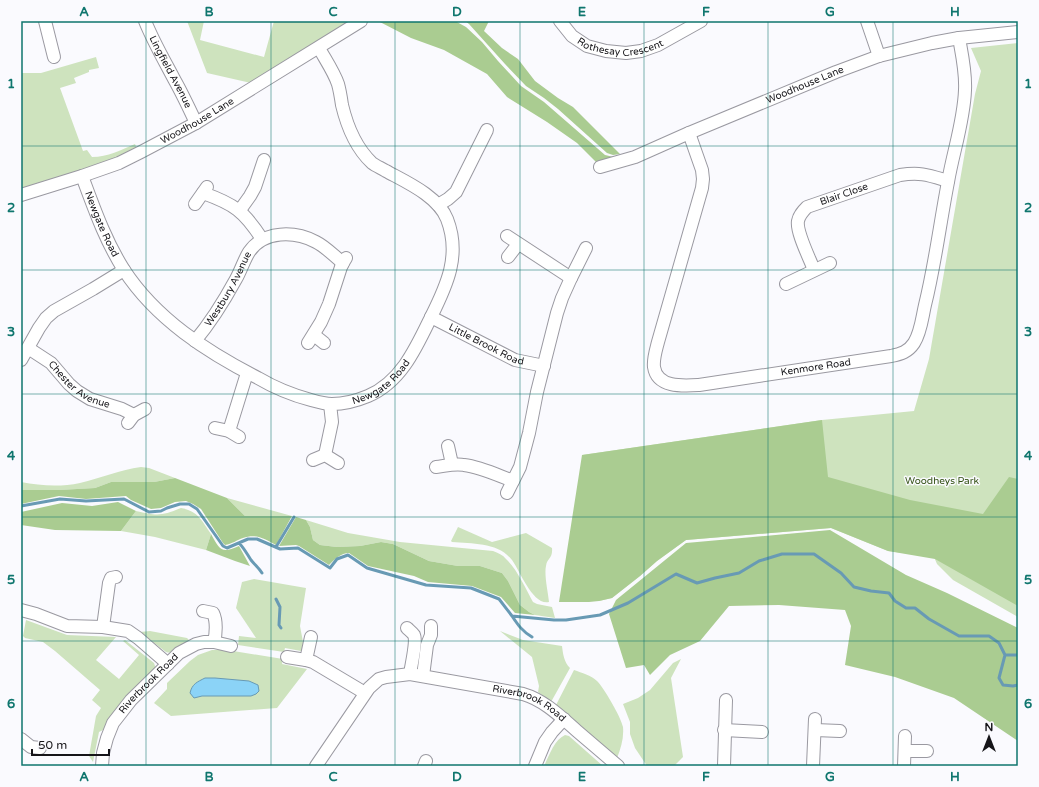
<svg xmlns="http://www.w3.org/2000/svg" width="1039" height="787" font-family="'Varela Round',sans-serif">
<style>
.green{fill:#cee3be}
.forest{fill:#aacc91}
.water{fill:#8bd3f7;stroke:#689ab4}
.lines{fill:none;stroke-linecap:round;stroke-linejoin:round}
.stream{stroke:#689ab4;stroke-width:3}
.street-casing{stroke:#9a99a1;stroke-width:14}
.street{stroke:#fff;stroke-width:12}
.grid{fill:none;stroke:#0f766e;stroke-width:1;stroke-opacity:0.55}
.labels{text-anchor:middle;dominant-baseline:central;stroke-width:3;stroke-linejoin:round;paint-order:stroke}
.street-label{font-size:10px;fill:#161519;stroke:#fafafe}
.park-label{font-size:10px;fill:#314f12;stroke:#fafafe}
.neatline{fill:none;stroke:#0f766e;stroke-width:1.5}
.grid-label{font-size:13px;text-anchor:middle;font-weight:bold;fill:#0f766e}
</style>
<rect width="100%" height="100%" fill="#fafafe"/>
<!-- green -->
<path class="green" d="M187,21H204L200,40L264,57L274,21H353L251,83L207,73Z
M1018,43V617L953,580L937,564L934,557L888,551L831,528L686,540L657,561L640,576L612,598L599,601L582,455L822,420L914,411L929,359L975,94L981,71L971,48Z
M96,57L99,68L89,70V72L74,78L76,83L60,88L83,151L87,150L92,157C108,157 121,150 135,144L137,149L101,165L21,189V71L22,73H41Z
M141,467L149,468L175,478L154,482H111L95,488L59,490H21V482C41,486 61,487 80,483C101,478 120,470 141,467Z
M227,498L292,516H245Z
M181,508C198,511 202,521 211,534L206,550L155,537L121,531L136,511C158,516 161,516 181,508Z
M306,520L348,533L400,542L493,551C498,553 503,555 506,559C517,569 526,589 533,602L537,604L552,607L555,618L535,615L529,612L520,605L508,581L502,573L480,566H458L429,561L393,544L381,542L360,546L337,547L320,545L313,540L310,527Z
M458,527L492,542L526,533L552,548C553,559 547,558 546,566C544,575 548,592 549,602C533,606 520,571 512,560C498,542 473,544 452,542L451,541Z
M254,579L306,588L300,626L303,642V650L301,651L285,648L284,652L238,645L239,636L256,638L236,608L242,582Z
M26,620L67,635L116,637L96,660L119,679L139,655L123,641L125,640L154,663L155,666V668L130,696L112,714C111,724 108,728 99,732L93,762L89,756L96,716L101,708L92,700L100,690L55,651L43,642L25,638L23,636Z
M150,631L187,638L190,641C182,644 175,655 166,652L140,632Z
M500,631L523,640L562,646C563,654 564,662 570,668L551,702L538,692L539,686L532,657Z
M212,650H227L283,659L282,664L307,669L277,708L171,716L154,703L167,689V683L190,661L198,655Z
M681,659L671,678L683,757L674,766H647L635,748L630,734V722L623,704L638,698L650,690L673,663Z
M574,670C582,673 591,675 597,681C604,688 621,717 623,727C624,738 621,748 617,758L556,705Z
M565,735L569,736L603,766H544C549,756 554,740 565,735Z"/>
<!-- forest -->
<path class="forest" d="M378,21H455L466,27L482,42L498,61L521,86L544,102L605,155L618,158L596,162L577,143L547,122L507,97L487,74L444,50L411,38Z
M465,21H489L484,31L502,48L518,59L535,81L558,98L573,107L620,154L613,155L607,153L558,109L544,98L526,86L505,64L469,24Z
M822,420L828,477L910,500L983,514L1009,477L1018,479V606L935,559L888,551L831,528L686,540L657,561L640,576L612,598L599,601L589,602H559L582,455Z
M175,478L227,498L245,516H292L276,545C265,539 256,533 243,538C237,540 232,544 225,545L223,543L201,509L193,504L186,501L175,502L161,508L151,509L131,500L126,496L86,499L59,496L21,504V490H59L95,488L111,482H154Z
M118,502L136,511L121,531L55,530L21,525V512L62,503L92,506Z
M296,517L306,520L310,527L313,540L320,545L337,547L360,546L381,542L393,544L429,561L458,566H480L502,573L508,581L520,605L529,612L535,615L515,613L501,597L472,586L428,582L414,576L368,566L349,553C341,553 335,559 329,565L299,546L296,545L279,546Z
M830,530L906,575L947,593L1018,628V741L954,698L895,677L845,665L851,626L845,610L779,605L729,606L700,641L670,655L650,675L644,665L626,668L609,614L616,600L686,543Z
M211,534C220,550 221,554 239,546L250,566L235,561L206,550Z"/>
<!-- water -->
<path class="water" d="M205,678H215L249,681L258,685L259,691L256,694L251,696H202L194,698L190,693C192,684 197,682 205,678Z"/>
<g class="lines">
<!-- stream -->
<path class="stream" d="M21,506L60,499L86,501L124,499L149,512L161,511L167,508L180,504H189L197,509L223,546L227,548L248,539H257L280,549L298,548L330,568L337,559L348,555L367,568L426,585L471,588L499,599L512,616L554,620H566L600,615L628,603L676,574L697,583L715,578L739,573L759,561L782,554H814L841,573L854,587L871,591L889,593L895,601L906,608H915L929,619L959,636H989L999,643L1005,655H1018
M239,543C244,548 247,554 251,560C255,565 259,568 262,573
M276,547L294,517
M276,599L280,607L279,625L281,628
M512,616C518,625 522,631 532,637
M1005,655L999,678L1003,685L1013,686L1018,685"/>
<!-- street casing -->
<g class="street-casing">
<g id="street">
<path d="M45,21L54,57"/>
<path id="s1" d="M145,21C153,41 164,60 174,79C182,93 189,108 196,123"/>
<path id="s2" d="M560,21L572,36L587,46L606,51L626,53L641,51L658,45L701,21"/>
<path d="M867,21L879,56"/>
<path id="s3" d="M689,133L702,170L703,179L702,188L658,342C656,350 653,359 654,367C657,388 683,386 699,385L891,356C901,354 908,352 914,343C921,332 922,318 925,305C935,265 940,223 948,182C953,152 964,121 965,90C966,72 962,55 959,38"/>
<path id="s4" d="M600,167L635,157L689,133L836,72L879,56L932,43L959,38L1018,32"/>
<path id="s5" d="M82,176C94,208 105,240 124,270C156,319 207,352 258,378C275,388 292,395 311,400C318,402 325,404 332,404C344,404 356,401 368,396C401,382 416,348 431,317C447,285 461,255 447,219C438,196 406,182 386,171C381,168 376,166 372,163C355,147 347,126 342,105C341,98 340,91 338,84C334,72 325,59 319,48"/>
<path d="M203,193C234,204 244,211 262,239"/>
<path id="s6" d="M21,195L82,176L119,163L141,152L196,123L361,21"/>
<path d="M195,204L207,187"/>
<path d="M438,205L448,199L456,192L487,130"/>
<path d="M240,210L250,196L255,187L264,160"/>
<path d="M507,236L571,278"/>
<path d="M508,257L518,244"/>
<path id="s7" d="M814,270C810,259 796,232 798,221C799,215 803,211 807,207L900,175C921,172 928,175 948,181"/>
<path d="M786,284L830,263"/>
<path id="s8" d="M431,317L515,360L544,366"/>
<path d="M314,335L324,343"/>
<path id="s9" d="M195,341C211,322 224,301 236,279C241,270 244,260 249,252C264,230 295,231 316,242C326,247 334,256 343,263"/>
<path d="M308,343L321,322L329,304L341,267L343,263L346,258"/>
<path id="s10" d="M28,348L51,363L69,384L77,391L90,399L122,409L134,415"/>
<path d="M21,360L39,328L46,318L54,311L93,289L124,270"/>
<path d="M128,423L134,415L145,409"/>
<path d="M215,428L229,431L239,437"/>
<path d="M229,431L247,373"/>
<path d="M448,446L452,464"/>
<path d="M325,455L332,422L330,404"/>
<path d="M313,460L325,455L338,463"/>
<path d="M436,467C445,466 455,463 464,465C481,467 497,475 513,481"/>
<path d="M507,493L520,467L529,433L537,392L557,313L562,298L571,278L586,248"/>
<path d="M21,610L36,614L67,626L103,627L128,631L138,638L168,664"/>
<path d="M203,611L213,613C217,621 216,634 214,642"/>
<path d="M103,627L109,583L111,578L116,577"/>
<path d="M407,628C409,630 412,632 414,635C417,642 411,666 410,674"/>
<path d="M287,657L306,660L313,662L365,693"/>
<path d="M306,660L311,637"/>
<path d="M423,676L427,645L431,635V626"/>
<path d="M724,730L762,732"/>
<path d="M815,730L840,731"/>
<path d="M21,739L31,747L40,748"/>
<path d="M905,751H927"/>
<path id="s11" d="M102,766L103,753L107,738L113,723L131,700L179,653L196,644L204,642H214L231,646"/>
<path id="s12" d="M316,766L369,688L379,679L386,677L410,674L523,694C544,700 561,717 577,731C591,743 604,754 618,766"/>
<path d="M424,766L426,761"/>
<path d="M535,766L545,742L552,732L564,719"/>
<path d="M724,766L726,700"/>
<path d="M813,766L815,719"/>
<path d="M904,766L905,736"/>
</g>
</g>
<!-- street -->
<use href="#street" class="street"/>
</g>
<!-- grid -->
<path class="grid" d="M146,21V766M271,21V766M395,21V766M520,21V766M644,21V766M768,21V766M893,21V766M21,146H1018M21,270H1018M21,394H1018M21,517H1018M21,641H1018"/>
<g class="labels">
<!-- street labels -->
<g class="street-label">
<text stroke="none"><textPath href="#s2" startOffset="71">Rothesay Crescent</textPath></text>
<text stroke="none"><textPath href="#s1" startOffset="57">Lingfield Avenue</textPath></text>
<text stroke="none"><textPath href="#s4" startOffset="221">Woodhouse Lane</textPath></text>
<text stroke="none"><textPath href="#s6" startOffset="192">Woodhouse Lane</textPath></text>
<text stroke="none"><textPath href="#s7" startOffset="108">Blair Close</textPath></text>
<text stroke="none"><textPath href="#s5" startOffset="52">Newgate Road</textPath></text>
<text stroke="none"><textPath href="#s9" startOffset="62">Westbury Avenue</textPath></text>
<text stroke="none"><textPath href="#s8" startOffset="62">Little Brook Road</textPath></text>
<text stroke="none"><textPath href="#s3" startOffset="415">Kenmore Road</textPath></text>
<text stroke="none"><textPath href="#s5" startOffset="412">Newgate Road</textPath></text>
<text stroke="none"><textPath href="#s10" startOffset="64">Chester Avenue</textPath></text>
<text stroke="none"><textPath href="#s11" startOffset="98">Riverbrook Road</textPath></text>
<text stroke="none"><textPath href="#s12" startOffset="263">Riverbrook Road</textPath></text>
</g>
<!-- park labels -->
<g class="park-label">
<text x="942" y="481">Woodheys Park</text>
</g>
</g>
<!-- border -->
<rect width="1039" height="787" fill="none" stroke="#fafafe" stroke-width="44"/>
<!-- north arrow -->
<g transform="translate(989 737)" stroke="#fafafe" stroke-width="3" paint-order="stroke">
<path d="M0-3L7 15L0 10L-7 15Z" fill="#161519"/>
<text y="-6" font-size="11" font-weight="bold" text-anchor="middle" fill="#161519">N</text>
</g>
<!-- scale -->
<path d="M32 749v6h77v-6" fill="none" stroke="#161519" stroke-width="2"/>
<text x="38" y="749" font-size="12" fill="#161519" stroke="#fafafe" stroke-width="3" paint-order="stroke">50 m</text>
<rect x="22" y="22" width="995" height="743" class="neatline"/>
<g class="grid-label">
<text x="84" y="16">A</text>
<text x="209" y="16">B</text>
<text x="333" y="16">C</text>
<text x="457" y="16">D</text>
<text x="582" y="16">E</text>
<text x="706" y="16">F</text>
<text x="830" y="16">G</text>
<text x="955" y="16">H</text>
<text x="11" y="88">1</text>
<text x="1028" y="88">1</text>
<text x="11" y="212">2</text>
<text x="1028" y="212">2</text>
<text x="11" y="336">3</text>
<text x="1028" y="336">3</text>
<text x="11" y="460">4</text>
<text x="1028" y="460">4</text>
<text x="11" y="584">5</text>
<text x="1028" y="584">5</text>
<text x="11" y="708">6</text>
<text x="1028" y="708">6</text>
<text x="84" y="781">A</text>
<text x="209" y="781">B</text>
<text x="333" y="781">C</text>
<text x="457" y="781">D</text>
<text x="582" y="781">E</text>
<text x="706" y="781">F</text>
<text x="830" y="781">G</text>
<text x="955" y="781">H</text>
</g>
</svg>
